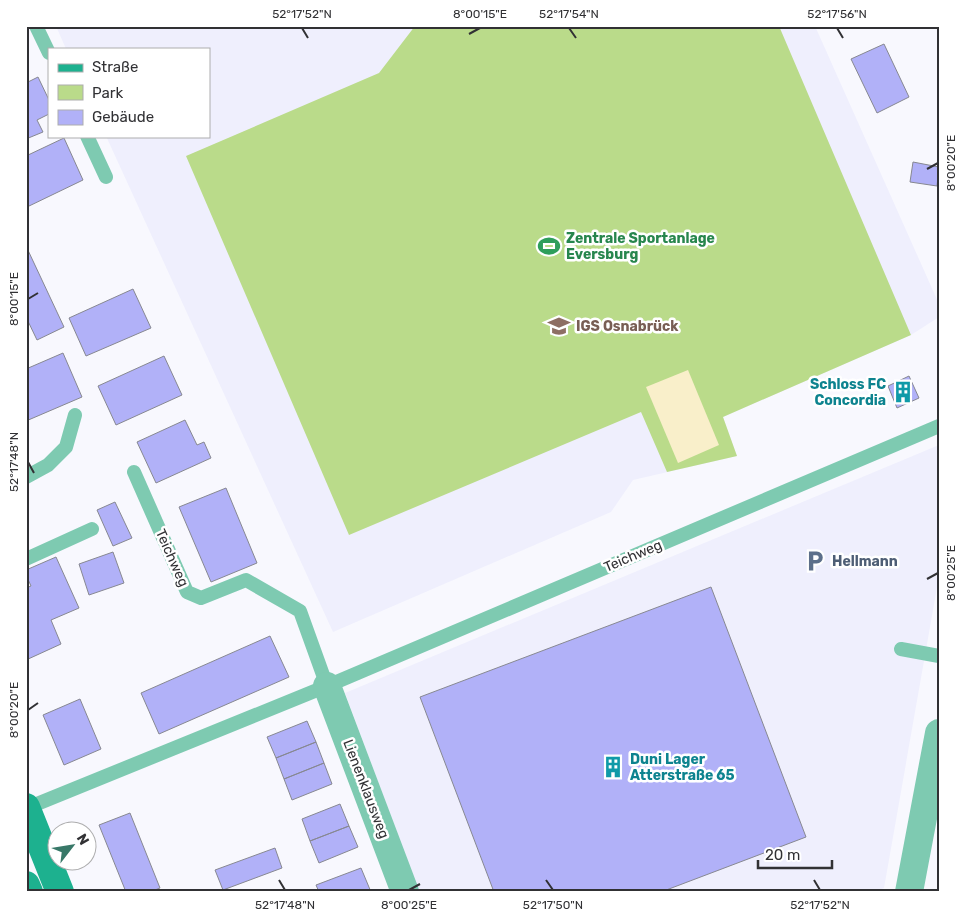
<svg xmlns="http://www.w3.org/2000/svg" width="965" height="918" font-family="Rubik,sans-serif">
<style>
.built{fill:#efeffd}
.green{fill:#badb8a}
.sand{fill:#f9efca}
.building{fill:#b1b1f8;stroke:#878891}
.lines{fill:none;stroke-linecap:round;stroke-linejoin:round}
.service{stroke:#7ecab1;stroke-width:14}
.minor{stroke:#7ecab1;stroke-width:28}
.tertiary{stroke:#7ecab1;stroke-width:28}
.secondary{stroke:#1db18f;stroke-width:28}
.ticks{fill:none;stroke:#313134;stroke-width:2}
.labels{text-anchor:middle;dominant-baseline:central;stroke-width:5;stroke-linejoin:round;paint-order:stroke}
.leisure-label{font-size:14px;font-weight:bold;fill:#27864d;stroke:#fff;text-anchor:start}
.education-label{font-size:14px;font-weight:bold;fill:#785e54;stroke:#fff;text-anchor:start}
.culture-label{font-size:14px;font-weight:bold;fill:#0d838f;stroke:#fff;text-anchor:end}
.street-label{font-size:14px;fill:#313134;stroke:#fff}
.service-label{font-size:14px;font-weight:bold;fill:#4e5e75;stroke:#fff;text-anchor:start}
.neatline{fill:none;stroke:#313134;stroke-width:2}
.ticks-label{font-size:12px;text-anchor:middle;fill:#313134}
</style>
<rect width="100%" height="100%" fill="#f8f8fe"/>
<!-- built -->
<path class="built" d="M56,26H815L939,304V317L911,335L723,417L737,456L633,480L611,512L333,632L106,136H209V49H66Z
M939,445V576L884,888L874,892H419L345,693Z"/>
<!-- green -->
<path class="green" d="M415,26H779L911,335L723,417L737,456L667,472L641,412L349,535L186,156L379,73Z"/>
<!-- sand -->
<path class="sand" d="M688,370L719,445L678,463L646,387Z"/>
<!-- building -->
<path class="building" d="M884,44L909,97L877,113L851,59Z
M38,77L49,100V114L37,120L43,132L26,139V83Z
M64,138L83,180L27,207L26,156Z
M913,162L939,167L937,186L910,182Z
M26,246L64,327L37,340L26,317Z
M133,289L151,328L86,356L69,318Z
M63,353L82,397L26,421V369Z
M164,356L182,395L116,425L98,386Z
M909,376L919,398L897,408L888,386Z
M185,420L197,445L204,442L211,458L156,483L137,442Z
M226,488L257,563L211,582L179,507Z
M115,502L132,538L113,546L97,510Z
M113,552L124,583L89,595L79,564Z
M56,557L79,608L51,620L61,644L26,660V588L31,586L26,575V570Z
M711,587L806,837L661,892H494L420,697Z
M270,636L289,677L159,734L141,693Z
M80,699L101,749L64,765L43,715Z
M307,721L316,742L276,758L267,737Z
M316,742L324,763L284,779L276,758Z
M324,763L332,784L292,800L284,779Z
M340,804L349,826L310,841L302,819Z
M130,813L160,888L150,892H126L99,825Z
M349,826L358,847L319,863L310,841Z
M275,848L282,868L223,890L215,870Z
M361,868L371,892H319L316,885Z"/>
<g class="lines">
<!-- service -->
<path class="service" d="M36,26L49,53
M87,136L106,177
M134,472L187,592L201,598L246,580L300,611L327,686
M26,477L48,465L66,447L75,415
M26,559L92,529
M901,649L939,656
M27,808L327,686L939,426"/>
<!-- minor -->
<path class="minor" d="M327,686L405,892"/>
<!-- tertiary -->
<path class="tertiary" d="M909,892L939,733"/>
<!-- secondary -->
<path class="secondary" d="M26,807L60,892
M26,885L29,892"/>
</g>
<!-- ticks -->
<path class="ticks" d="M302,28L308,38M569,28L576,38M837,28L843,38M469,34L480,28M927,169L938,163M28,299L38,293M28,462L34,473M927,579L938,573M28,710L38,703M279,880L285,890M546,880L553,890M814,880L820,890M409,890L420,884"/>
<!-- icons -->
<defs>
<g id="stadium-bare" transform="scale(1.725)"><path d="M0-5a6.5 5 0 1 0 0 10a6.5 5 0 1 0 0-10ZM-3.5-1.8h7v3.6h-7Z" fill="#2e9e5b" stroke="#fff" stroke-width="2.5" paint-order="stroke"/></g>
<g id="school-bare" transform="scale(1.725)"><path d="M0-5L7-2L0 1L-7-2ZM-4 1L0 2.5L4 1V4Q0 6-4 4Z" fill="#8d6e63" stroke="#fff" stroke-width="2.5" paint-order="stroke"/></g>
<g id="building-bare" transform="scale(1.725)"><path d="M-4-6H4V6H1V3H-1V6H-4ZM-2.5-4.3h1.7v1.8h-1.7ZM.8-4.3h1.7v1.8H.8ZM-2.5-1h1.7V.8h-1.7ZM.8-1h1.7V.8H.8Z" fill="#0f9aa8" stroke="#fff" stroke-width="2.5" paint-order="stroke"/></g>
<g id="parking-bare" transform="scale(1.725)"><path d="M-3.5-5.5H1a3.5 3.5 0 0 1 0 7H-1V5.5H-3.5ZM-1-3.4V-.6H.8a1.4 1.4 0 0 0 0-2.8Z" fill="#5c6f8a" stroke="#fff" stroke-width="2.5" paint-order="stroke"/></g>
</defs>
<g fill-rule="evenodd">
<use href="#stadium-bare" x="549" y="246"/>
<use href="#school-bare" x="559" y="326"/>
<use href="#building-bare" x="903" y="392"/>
<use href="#parking-bare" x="815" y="561"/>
<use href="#building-bare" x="613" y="767"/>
</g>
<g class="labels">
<!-- leisure labels -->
<g class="leisure-label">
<text x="566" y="238">Zentrale Sportanlage<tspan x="566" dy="16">Eversburg</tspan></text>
</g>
<!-- education labels -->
<g class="education-label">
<text x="576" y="326">IGS Osnabrück</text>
</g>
<!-- culture labels -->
<g class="culture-label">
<text x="886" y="384">Schloss FC<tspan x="886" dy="16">Concordia</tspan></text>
<text x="630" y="759" text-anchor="start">Duni Lager<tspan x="630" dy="16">Atterstraße 65</tspan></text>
</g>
<!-- street labels -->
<g class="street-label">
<text transform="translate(633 556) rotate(-23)">Teichweg</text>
<text transform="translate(172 558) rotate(66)">Teichweg</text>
<text transform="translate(366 789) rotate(69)">Lienenklausweg</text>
</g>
<!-- service labels -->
<g class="service-label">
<text x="832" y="561">Hellmann</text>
</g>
</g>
<!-- border -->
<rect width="965" height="918" fill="none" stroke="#ffffff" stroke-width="55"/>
<!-- legend -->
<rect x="48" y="48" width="162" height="90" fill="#ffffff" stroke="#adadae"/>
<rect x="58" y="64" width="25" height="8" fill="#1db18f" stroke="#adadae"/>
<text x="92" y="72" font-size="15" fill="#313134">Straße</text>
<rect x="58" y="85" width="25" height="15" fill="#badb8a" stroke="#adadae"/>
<text x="92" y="98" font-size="15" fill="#313134">Park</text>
<rect x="58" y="110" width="25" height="15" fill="#b1b1f8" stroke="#adadae"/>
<text x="92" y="122" font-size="15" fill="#313134">Gebäude</text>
<!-- north arrow -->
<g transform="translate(72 846) rotate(59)"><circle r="24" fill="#ffffff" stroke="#adadae"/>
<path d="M0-4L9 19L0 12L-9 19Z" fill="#387868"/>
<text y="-8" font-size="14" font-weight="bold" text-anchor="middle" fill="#313134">N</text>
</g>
<!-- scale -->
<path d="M758 860v8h74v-8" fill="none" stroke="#313134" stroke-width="2.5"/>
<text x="765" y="860" font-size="15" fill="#313134" stroke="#ffffff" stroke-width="4" paint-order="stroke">20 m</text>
<rect x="28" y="28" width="910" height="862" class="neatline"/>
<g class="ticks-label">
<text x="302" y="18">52°17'52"N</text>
<text x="480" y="18">8°00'15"E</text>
<text x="569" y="18">52°17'54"N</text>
<text x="837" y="18">52°17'56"N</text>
<text transform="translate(951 163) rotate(-90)" y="4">8°00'20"E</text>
<text transform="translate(14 299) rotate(-90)" y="4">8°00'15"E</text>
<text transform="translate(14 462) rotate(-90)" y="4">52°17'48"N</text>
<text transform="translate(951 573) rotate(-90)" y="4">8°00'25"E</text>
<text transform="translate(14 710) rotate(-90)" y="4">8°00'20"E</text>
<text x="285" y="909">52°17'48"N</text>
<text x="409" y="909">8°00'25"E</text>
<text x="553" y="909">52°17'50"N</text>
<text x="820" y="909">52°17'52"N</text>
</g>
</svg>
